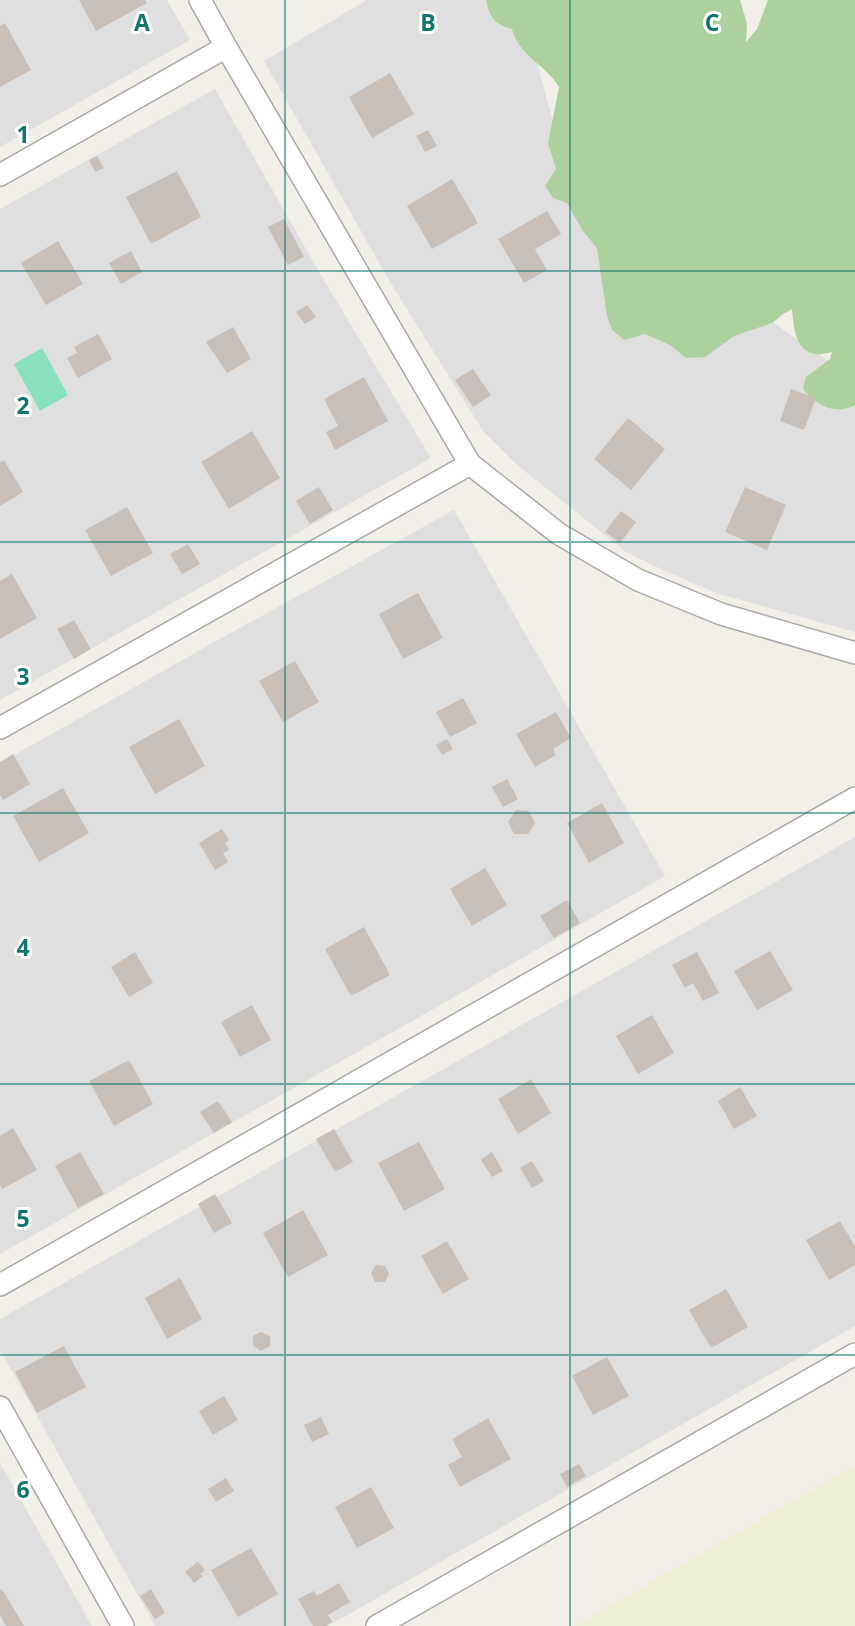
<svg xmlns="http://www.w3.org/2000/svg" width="855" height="1626" font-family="'Open Sans',sans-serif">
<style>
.residential{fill:#e0dfdf}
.farmland{fill:#eef0d5}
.forest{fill:#add19e}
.pitch{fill:#88e0be}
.building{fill:#c7bfb8}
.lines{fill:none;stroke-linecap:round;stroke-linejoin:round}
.street-casing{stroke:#a9a9a9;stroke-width:24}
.street{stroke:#fff;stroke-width:21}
.grid{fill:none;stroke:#0f766e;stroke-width:2;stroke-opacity:0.55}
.grid-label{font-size:23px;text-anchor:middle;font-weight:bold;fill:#0f766e;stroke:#fff;stroke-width:6;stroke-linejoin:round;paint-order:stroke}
</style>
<rect width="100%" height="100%" fill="#f2efe9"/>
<!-- residential -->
<path class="residential" d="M0,0H167L190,40L0,147Z
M367,0H500L536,58L568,179L834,365L855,373V632L719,594L667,572L626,552L516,464L483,431L390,282L264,61Z
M215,89L318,270L431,458L0,700V209Z
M454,510L665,876L430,1011L0,1254V763L218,640Z
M855,837V1326L328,1626H155L0,1350V1319Z
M0,1463L43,1539L92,1626H0Z"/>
<!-- farmland -->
<path class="farmland" d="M855,1465V1626H575Z"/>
<!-- forest -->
<path class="forest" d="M486,0H740L747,24L746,42L757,29L768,0H855V405C834,416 816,405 803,389L806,377L830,359L832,352C827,353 819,355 814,354C794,349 794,326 792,309L783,314L772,323L734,336L705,357L686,358L670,345L645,334L624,340L612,330L607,316L597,248L583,231L567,203L553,198L545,186L556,169L548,143L559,87C546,65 518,55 512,29C494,24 490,18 486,0Z"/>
<!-- pitch -->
<path class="pitch" d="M42,348L68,395L40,411L14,364Z"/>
<!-- building -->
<path class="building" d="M79,0H145L147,3L96,31Z
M5,23L31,70L0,87V26Z
M390,73L414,114L372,138L349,97Z
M428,130L437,146L425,152L416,136Z
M97,156L104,168L95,172L89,160Z
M177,171L201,217L151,244L126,197Z
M452,179L478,223L432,249L407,206Z
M547,211L561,234L535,249L547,270L524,283L498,239Z
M284,219L304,257L288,265L268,227Z
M58,241L83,284L46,305L21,263Z
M131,251L142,272L121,284L109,263Z
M307,305L316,317L305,324L296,312Z
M233,327L251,359L227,373L206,342Z
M98,334L112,359L78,378L67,358L77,353L74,347Z
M473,369L491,395L473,407L455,380Z
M364,377L388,421L335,450L326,432L338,426L324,399Z
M791,389L816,398L804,430L780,421Z
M628,418L665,449L631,490L594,459Z
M252,431L280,478L229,509L201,462Z
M4,460L23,492L0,506V462Z
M319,487L333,510L310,524L296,501Z
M745,487L786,505L767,550L725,532Z
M127,507L153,553L111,576L85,530Z
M621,511L636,522L620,543L605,532Z
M188,544L200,564L182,574L170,554Z
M12,574L37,618L0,639V581Z
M418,593L443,638L403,659L379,614Z
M74,620L91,649L74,659L57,629Z
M295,661L319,702L283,722L259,681Z
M463,698L477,723L450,737L436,712Z
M556,712L571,738L553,749L556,755L535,767L516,734Z
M179,719L205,766L155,794L129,747Z
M447,739L453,749L442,755L436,745Z
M13,754L30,784L3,800L0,795V762Z
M507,779L518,799L503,807L492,787Z
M63,788L89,833L39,862L13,816Z
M602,803L624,843L589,863L567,823Z
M516,810L529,811L535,823L528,834H514L508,822Z
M222,829L229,840L225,843L229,850L223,853L228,862L215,870L199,843Z
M485,868L507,905L472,926L450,889Z
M567,900L580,923L554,938L540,916Z
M364,927L390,975L351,996L325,949Z
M770,951L793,990L757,1010L734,971Z
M135,952L153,983L129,997L111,967Z
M697,952L719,993L703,1001L693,983L685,988L672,965Z
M252,1005L271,1040L240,1057L221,1022Z
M652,1015L674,1053L638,1074L616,1036Z
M129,1060L153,1104L114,1126L89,1081Z
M531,1079L551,1113L518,1134L498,1099Z
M740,1087L757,1116L734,1129L718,1101Z
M218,1101L232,1122L214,1133L200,1112Z
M13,1128L37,1170L2,1189L0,1185V1136Z
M334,1129L353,1162L335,1172L316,1139Z
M419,1142L445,1189L404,1211L378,1163Z
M80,1152L104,1194L78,1208L55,1166Z
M492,1152L503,1171L492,1177L481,1160Z
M532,1161L544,1181L532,1188L520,1168Z
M215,1194L232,1223L214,1233L198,1204Z
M303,1210L328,1255L288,1277L263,1233Z
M840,1221L855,1246V1265L829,1280L806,1240Z
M447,1241L469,1279L443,1294L421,1256Z
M376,1265L385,1266L389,1274L385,1282H375L371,1273Z
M180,1278L202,1319L167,1339L145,1298Z
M726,1289L748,1327L711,1348L689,1310Z
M261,1332L270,1336V1346L261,1351L253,1346V1336Z
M64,1346L86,1387L37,1413L15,1372Z
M607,1357L629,1396L593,1415L572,1376Z
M224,1396L238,1420L213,1435L199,1411Z
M321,1417L329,1434L312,1442L304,1425Z
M488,1418L511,1459L460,1487L448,1465L462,1457L452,1439Z
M579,1464L586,1476L567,1487L560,1474Z
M226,1478L234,1491L216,1502L208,1489Z
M371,1487L394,1528L357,1548L335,1507Z
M251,1548L278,1594L238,1617L211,1570Z
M198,1562L205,1570L200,1574L203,1576L194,1583L185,1572Z
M339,1583L350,1602L328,1615L332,1622L325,1626H313L298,1599L314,1591L317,1596Z
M2,1589L24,1626H6L0,1615V1590Z
M151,1589L165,1613L155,1619L140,1596Z"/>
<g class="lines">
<!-- street casing -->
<g class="street-casing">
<path id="street" d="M200,0L226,47L470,464L559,534L638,580L721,614L855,653
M0,175L226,47
M0,728L470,464
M0,1285L855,798
M0,1407L123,1626
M377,1626L855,1354"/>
</g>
<!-- street -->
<use href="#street" class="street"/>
</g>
<!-- grid -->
<path class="grid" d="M285,0V1626M570,0V1626M0,271H855M0,542H855M0,813H855M0,1084H855M0,1355H855"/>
<g class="grid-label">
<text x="142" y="31">A</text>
<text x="428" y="31">B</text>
<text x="712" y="31">C</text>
<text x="23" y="143">1</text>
<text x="23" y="414">2</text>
<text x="23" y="685">3</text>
<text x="23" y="956">4</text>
<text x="23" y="1227">5</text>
<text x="23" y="1498">6</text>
</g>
</svg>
